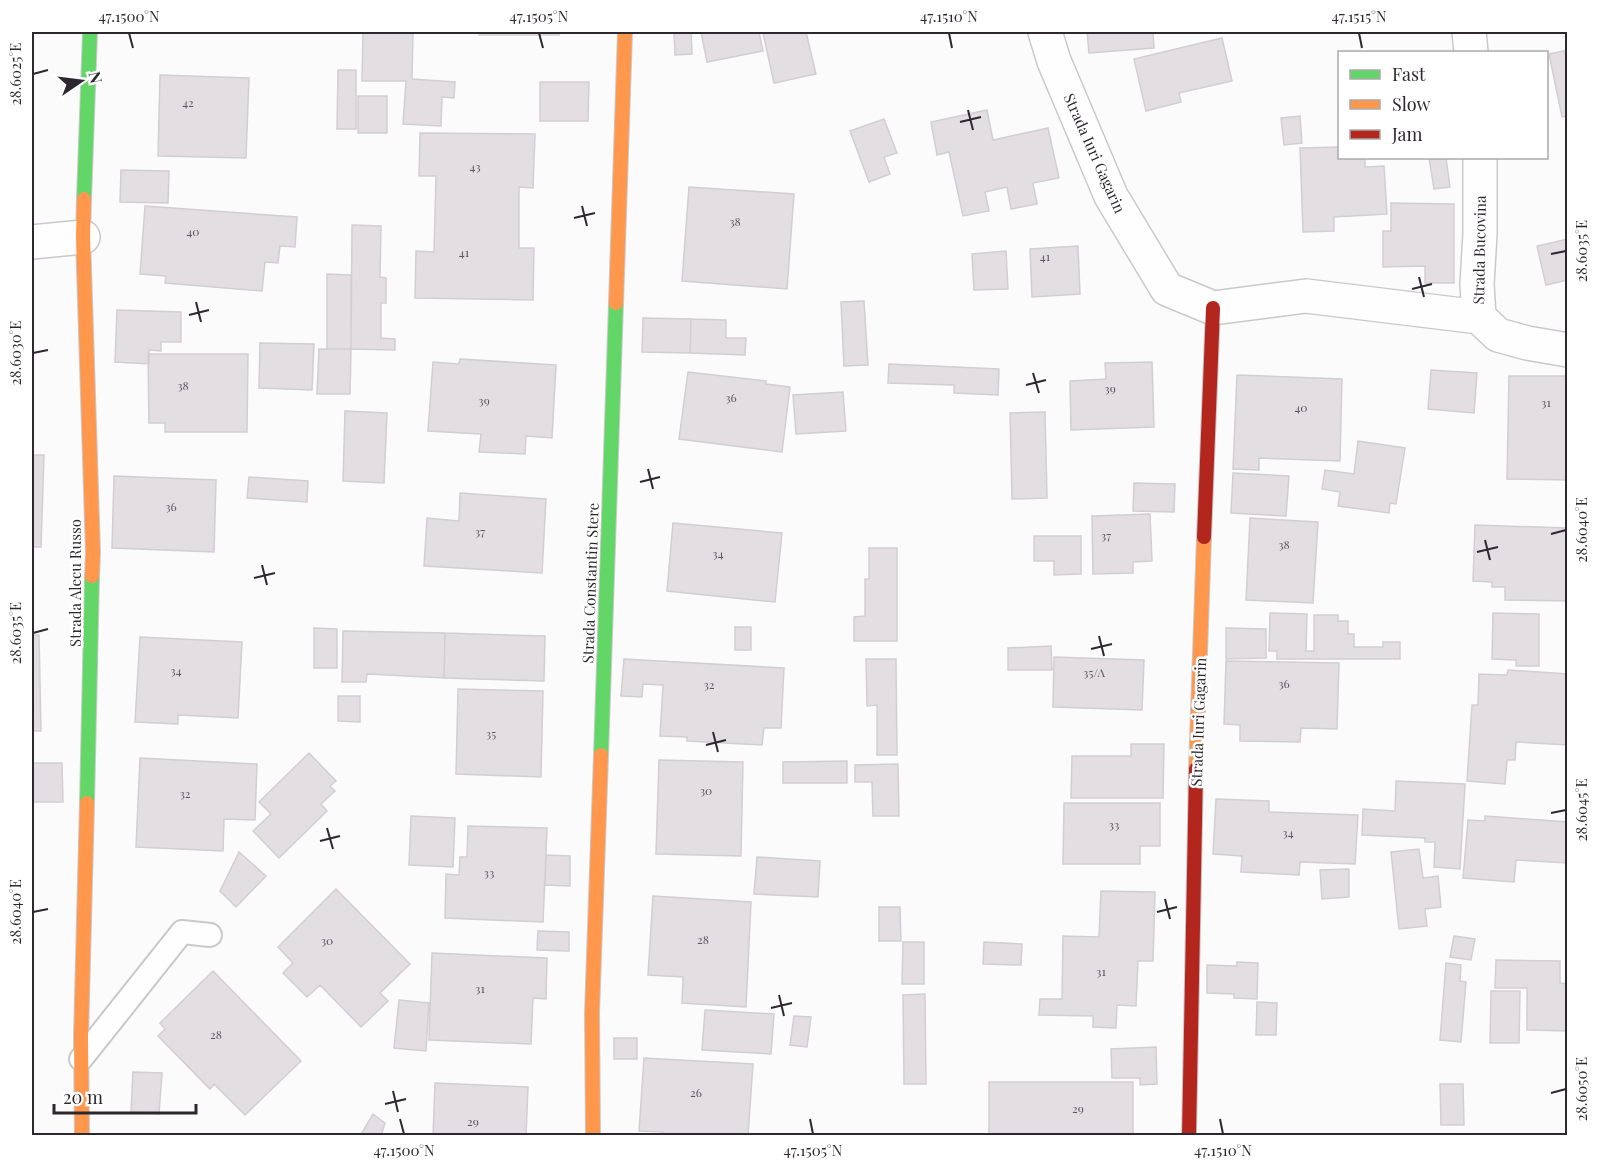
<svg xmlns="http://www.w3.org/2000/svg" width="1599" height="1167" font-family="'Playfair Display',serif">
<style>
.building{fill:#e2dee2;stroke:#d2ced2;stroke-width:1.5}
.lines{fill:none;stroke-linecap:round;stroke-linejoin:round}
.lane-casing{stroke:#cac8cb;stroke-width:26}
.street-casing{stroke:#cac8cb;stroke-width:36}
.fast-casing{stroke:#cac8cb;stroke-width:16}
.slow-casing{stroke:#cac8cb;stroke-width:16}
.jam-casing{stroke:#cac8cb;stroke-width:16}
.lane{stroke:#fffeff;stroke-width:22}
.street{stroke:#fffeff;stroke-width:33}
.fast{stroke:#63d668;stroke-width:14}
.slow{stroke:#ff974d;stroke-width:14}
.jam{stroke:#b3261e;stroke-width:14}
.ticks{fill:none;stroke:#2d282e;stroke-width:2}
.labels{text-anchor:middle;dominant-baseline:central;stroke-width:5;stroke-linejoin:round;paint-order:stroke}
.number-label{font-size:12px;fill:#5a565b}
.street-label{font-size:15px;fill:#2d282e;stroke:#fff}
.neatline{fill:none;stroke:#2d282e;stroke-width:2}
.ticks-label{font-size:15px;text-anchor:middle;fill:#2d282e}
</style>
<rect width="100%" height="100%" fill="#fcfbfc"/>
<!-- building -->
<path class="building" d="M363,32L413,33L412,79L455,82L454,98L442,97L441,126L403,124L406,81H362Z
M479,32H559V35H479Z
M674,32H691L692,54L675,55Z
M701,32H759L763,51L707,62Z
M771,32H806L816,74L774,83L763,33Z
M1087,32H1153L1154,48L1089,53Z
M1222,38L1232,81L1179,93L1181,102L1146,111L1134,59Z
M1568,50V116L1562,117L1549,54Z
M338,70H356V129H337Z
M160,75L249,78L246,158L158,156Z
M540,82H589L588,121H540Z
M358,96H387V133H358Z
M987,110L993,140L1048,128L1059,178L1033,183L1037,204L1011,209L1007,187L985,192L989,211L963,216L949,152L937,155L931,122Z
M1300,116L1302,143L1284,145L1281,118Z
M884,119L897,153L884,157L890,174L869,182L850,131Z
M420,133L535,134L533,188L519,187V248H534L533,300L415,298L416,251L434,252L436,176H419Z
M1340,147V158H1365V167L1384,166L1387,214L1334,217V231L1303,232L1300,148Z
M1429,158H1446L1450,187L1434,189Z
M121,170L169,171L168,203L120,202Z
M689,187L794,194L787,289L682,281Z
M1391,203L1454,204V283H1425V266L1383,267V231H1391Z
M145,206L297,217L295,247L280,246L278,263L265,262L262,291L165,283L166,276L140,274Z
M352,225L381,226L380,277L386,278V303H381V338L395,339V350L351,349Z
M1568,239V280L1546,285L1537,246Z
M1078,246L1080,294L1032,297L1030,249Z
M1006,251L1008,289L974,290L972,254Z
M327,274L351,275V349H327Z
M864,301L868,365L844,366L841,302Z
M117,310L181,312V342H161V351L149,350V364L115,362Z
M643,318L691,319L690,353L642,352Z
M691,319L726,320V338H746L745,355L690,353Z
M260,343L314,344L312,390L259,388Z
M319,349H351L350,394H317Z
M148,354H248L247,432H165V423H149Z
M460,359L556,365L552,438L526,436L525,454L479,452L481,434L428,431L433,362L459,364Z
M1152,362L1154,427L1071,430L1070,381L1106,379L1105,363Z
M889,364L999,369L998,395L954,393V385L888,383Z
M1431,370L1477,373L1474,413L1428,409Z
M688,372L766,381V384L790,387L782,452L679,439Z
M1237,375L1342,379L1340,461L1259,458V470L1233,469Z
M1509,376H1568V480L1507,479Z
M843,392L846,431L796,434L793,395Z
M345,411L387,413L384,483L343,481Z
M1045,412L1047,498L1012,499L1010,413Z
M1358,441L1405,448L1396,504L1390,503L1389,513L1338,506L1340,492L1322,489L1325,470L1354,474Z
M32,455H44L41,547H32Z
M1233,473L1289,476L1286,516L1231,513Z
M114,476L216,480L214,552L112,548Z
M249,477L308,481L307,502L247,498Z
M1134,483L1175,484L1174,512L1133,511Z
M460,493L546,499L542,573L424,566L427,518L459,521Z
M1150,514L1152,561L1133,562V573L1093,574L1092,516Z
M1250,518L1318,522L1313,603L1246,600Z
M673,523L782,533L775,602L667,591Z
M1475,525L1568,528V601L1505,600V587H1492V582L1473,581Z
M1034,536H1081V574L1054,575V561H1034Z
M869,548H897V641H854V617L865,616V579H869Z
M1270,613L1307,614L1306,651H1314V615H1338V621H1348V634H1354V647H1383V642H1400V659H1277V651H1269Z
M1493,613L1539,614V666H1516V660L1492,659Z
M735,627H751V650H735Z
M314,628L337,629V668H314Z
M1226,628L1266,629V658L1226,659Z
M343,631L445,633L444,678L367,674L366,682H342Z
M445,633L545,636L544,681L444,678Z
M32,635H39L41,731H32Z
M140,637L242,642L238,718L178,715V724L135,722Z
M1051,646L1052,670H1008V648Z
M1054,657L1144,660L1142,710L1053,707Z
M624,659L784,668L781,728H764L762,745L687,741V737L660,736L663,685L643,684L642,697L621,696Z
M866,659H896L897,755H877V705L867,706Z
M1226,661L1339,663L1337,729L1301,728L1300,742L1240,741V725L1224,724Z
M1508,670L1568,674V745L1516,742L1515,760H1507L1505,784L1467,781L1472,705H1478L1479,674L1507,675Z
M458,689L543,691L541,777L456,774Z
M338,696H360V722L338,721Z
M1131,744H1164L1163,798H1071L1072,756H1131Z
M309,753L336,781L330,786L335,791L321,804L327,811L279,858L253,831L271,814L259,802Z
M140,758L257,764L255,820L224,819L223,851L136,847Z
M659,760L743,762L741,856L656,854Z
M847,761V783H783V762Z
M32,763H62L63,802H32Z
M898,764L899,816H873L872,782H855V765Z
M1396,781L1465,784L1460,869L1434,867L1435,842H1425V838L1362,835L1363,809L1395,811Z
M1216,799L1269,801V812L1358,815L1355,864L1300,862L1299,875L1241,872L1242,856L1213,854Z
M1064,803H1160V846H1140V864H1063Z
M411,816L455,818L453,867L409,865Z
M1485,816L1568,822V863L1516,860L1514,882L1463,878L1468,820L1485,821Z
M468,826L547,828L543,922L445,918L446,874L459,875L460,857H467Z
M1419,849L1423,878L1438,876L1441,907L1425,909L1427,926L1399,929L1391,852Z
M239,852L266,876L236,907L220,891Z
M546,855L570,856V886L545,885Z
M757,857L820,861L818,897L754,894Z
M1349,869V897L1322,899L1320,870Z
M336,889L410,964L380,993L388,1001L361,1027L320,985L307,997L283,973L293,963L278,947Z
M1101,891L1155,892L1153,961H1138L1136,1006L1117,1005L1116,1028L1093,1027V1016L1039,1015L1040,999H1062L1063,936L1099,937Z
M653,896L751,902L746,1007L682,1003L683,977L648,975Z
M879,907H900L901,941H879Z
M538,931L569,932V951L537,950Z
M1454,936L1475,939L1471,960L1450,957Z
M903,942H924V984H902Z
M984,942L1022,944L1021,965L983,964Z
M432,953L547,958L546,999L533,998L531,1044L429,1040Z
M1496,960L1560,961V983L1568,984V1031L1527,1030V988H1495Z
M1237,962L1258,963L1257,999L1234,998V994L1207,993V965L1237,966Z
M1446,963L1461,965L1460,981L1466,982L1461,1042L1440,1040Z
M213,971L301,1061L245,1115L214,1084L210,1089L158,1036L165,1029L160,1023Z
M1491,991H1520L1519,1043H1490Z
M925,994L926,1084H904L903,995Z
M399,1000L429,1003L426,1051L394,1048Z
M1257,1002L1277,1003L1276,1035H1256Z
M705,1010L774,1014L771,1054L702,1050Z
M794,1016L811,1017L807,1047L790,1045Z
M614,1038H637V1059H614Z
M1156,1047L1157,1084L1140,1085V1078H1112L1111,1049Z
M644,1058L753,1064L748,1136H663V1132L639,1131Z
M133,1072L162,1073L159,1114L131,1112Z
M989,1082H1133V1136H989Z
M435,1083L528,1087L526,1136H433Z
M1440,1084H1463L1464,1125H1441Z
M373,1114L385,1123L381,1136H360Z"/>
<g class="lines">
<!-- lane casing -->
<g class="lane-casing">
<path id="lane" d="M81,1059L182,932L210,935"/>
</g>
<!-- street casing -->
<g class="street-casing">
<path id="street" d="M1045,32L1054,61L1111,196L1167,289L1213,308L1306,296L1479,317
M1469,32L1471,52
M1480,158V234L1477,284L1479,317L1498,335L1527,343L1568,350
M32,242L83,237"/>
</g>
<!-- fast casing -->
<g class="fast-casing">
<path id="fast" d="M84,199L90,32
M601,755L616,303
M87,803L92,576"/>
</g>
<!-- slow casing -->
<g class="slow-casing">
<path id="slow" d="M84,199L83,237L93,553L92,576
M616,303L625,32
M1196,769L1204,537
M82,1136L81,1037L87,803
M593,1136L592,1013L601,755"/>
</g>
<!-- jam casing -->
<g class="jam-casing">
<path id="jam" d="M1204,537L1213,308
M1189,1136L1196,769"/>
</g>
<!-- lane -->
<use href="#lane" class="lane"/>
<!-- street -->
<use href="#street" class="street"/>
<!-- fast -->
<use href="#fast" class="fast"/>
<!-- slow -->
<use href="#slow" class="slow"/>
<!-- jam -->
<use href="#jam" class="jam"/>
</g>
<!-- ticks -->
<path class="ticks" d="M129,33L133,48M539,33L543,48M949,33L952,48M1359,33L1362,48M33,74L48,70M968,110L973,130M960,122L981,117M582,206L587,226M574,218L595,213M1551,254L1566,251M1419,277L1424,297M1412,289L1432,284M196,302L201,322M189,315L209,310M33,353L48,350M1033,373L1039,393M1026,385L1046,380M648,469L653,489M640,482L660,477M1551,534L1566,530M1485,540L1490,560M1477,552L1498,547M262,565L267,585M254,578L275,573M33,633L48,629M1099,636L1104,656M1091,649L1112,644M713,732L718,752M706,745L726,740M1551,813L1566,810M327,828L333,849M320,841L340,836M1165,899L1170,919M33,912L48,909M1157,912L1177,907M779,995L784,1016M771,1008L792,1003M393,1091L398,1112M1551,1093L1566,1089M385,1104L406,1099M400,1119L404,1134M810,1119L813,1134M1220,1119L1223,1134"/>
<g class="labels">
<!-- number labels -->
<g class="number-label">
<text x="188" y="102">42</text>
<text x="475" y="166">43</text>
<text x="735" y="221">38</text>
<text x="193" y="231">40</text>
<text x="464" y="252">41</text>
<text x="1045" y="256">41</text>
<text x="183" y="385">38</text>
<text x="1110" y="388">39</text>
<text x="731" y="397">36</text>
<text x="484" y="400">39</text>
<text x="1546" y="402">31</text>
<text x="1301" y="407">40</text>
<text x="171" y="506">36</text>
<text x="480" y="531">37</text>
<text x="1106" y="535">37</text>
<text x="1284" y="544">38</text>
<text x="718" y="553">34</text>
<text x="176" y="670">34</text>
<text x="1094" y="672">35/A</text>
<text x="1284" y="683">36</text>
<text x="709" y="684">32</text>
<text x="491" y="733">35</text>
<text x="706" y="790">30</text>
<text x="185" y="793">32</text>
<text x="1114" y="824">33</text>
<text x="1288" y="832">34</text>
<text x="489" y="872">33</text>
<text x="703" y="939">28</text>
<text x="327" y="940">30</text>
<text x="1101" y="971">31</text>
<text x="480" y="988">31</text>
<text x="216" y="1034">28</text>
<text x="696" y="1092">26</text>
<text x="1078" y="1108">29</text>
<text x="473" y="1121">29</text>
</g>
<!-- street labels -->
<g class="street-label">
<text transform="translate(1095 153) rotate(66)">Strada Iuri Gagarin</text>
<text transform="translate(1479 250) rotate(-89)">Strada Bucovina</text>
<text transform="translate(75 583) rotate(-90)">Strada Alecu Russo</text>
<text transform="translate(590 583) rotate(-88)">Strada Constantin Stere</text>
<text transform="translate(1198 722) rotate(-88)">Strada Iuri Gagarin</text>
</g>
</g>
<!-- border -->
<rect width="1599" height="1167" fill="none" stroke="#ffffff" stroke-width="66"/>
<!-- legend -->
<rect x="1338" y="51" width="210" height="108" fill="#ffffff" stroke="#aba9ab" stroke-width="1.5"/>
<rect x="1350" y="70" width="30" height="9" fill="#63d668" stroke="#aba9ab" stroke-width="1.5"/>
<text x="1392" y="81" font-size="18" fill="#2d282e">Fast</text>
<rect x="1350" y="100" width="30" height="9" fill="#ff974d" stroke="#aba9ab" stroke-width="1.5"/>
<text x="1392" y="111" font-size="18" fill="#2d282e">Slow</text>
<rect x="1350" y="130" width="30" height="9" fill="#b3261e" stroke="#aba9ab" stroke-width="1.5"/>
<text x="1392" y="141" font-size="18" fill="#2d282e">Jam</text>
<!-- north arrow -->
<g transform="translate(81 81) rotate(76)" stroke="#ffffff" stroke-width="4.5" paint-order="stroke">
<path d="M0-4.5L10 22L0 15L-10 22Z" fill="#2d282e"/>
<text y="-9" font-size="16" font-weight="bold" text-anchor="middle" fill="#2d282e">N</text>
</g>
<!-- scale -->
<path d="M54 1104v9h142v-9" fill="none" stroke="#2d282e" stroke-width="3"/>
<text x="63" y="1104" font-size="18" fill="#2d282e" stroke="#ffffff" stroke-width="4.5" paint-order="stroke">20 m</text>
<rect x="33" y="33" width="1533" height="1101" class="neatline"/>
<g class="ticks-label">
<text x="129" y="22">47.1500°N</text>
<text x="539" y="22">47.1505°N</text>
<text x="949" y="22">47.1510°N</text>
<text x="1359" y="22">47.1515°N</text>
<text transform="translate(16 74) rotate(-90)" y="5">28.6025°E</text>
<text transform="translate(1582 251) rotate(-90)" y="5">28.6035°E</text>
<text transform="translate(16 353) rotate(-90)" y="5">28.6030°E</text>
<text transform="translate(1582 530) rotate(-90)" y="5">28.6040°E</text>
<text transform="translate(16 633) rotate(-90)" y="5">28.6035°E</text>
<text transform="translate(1582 810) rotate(-90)" y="5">28.6045°E</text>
<text transform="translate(16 912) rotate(-90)" y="5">28.6040°E</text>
<text transform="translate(1582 1089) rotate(-90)" y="5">28.6050°E</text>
<text x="404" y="1156">47.1500°N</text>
<text x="813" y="1156">47.1505°N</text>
<text x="1223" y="1156">47.1510°N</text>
</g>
</svg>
